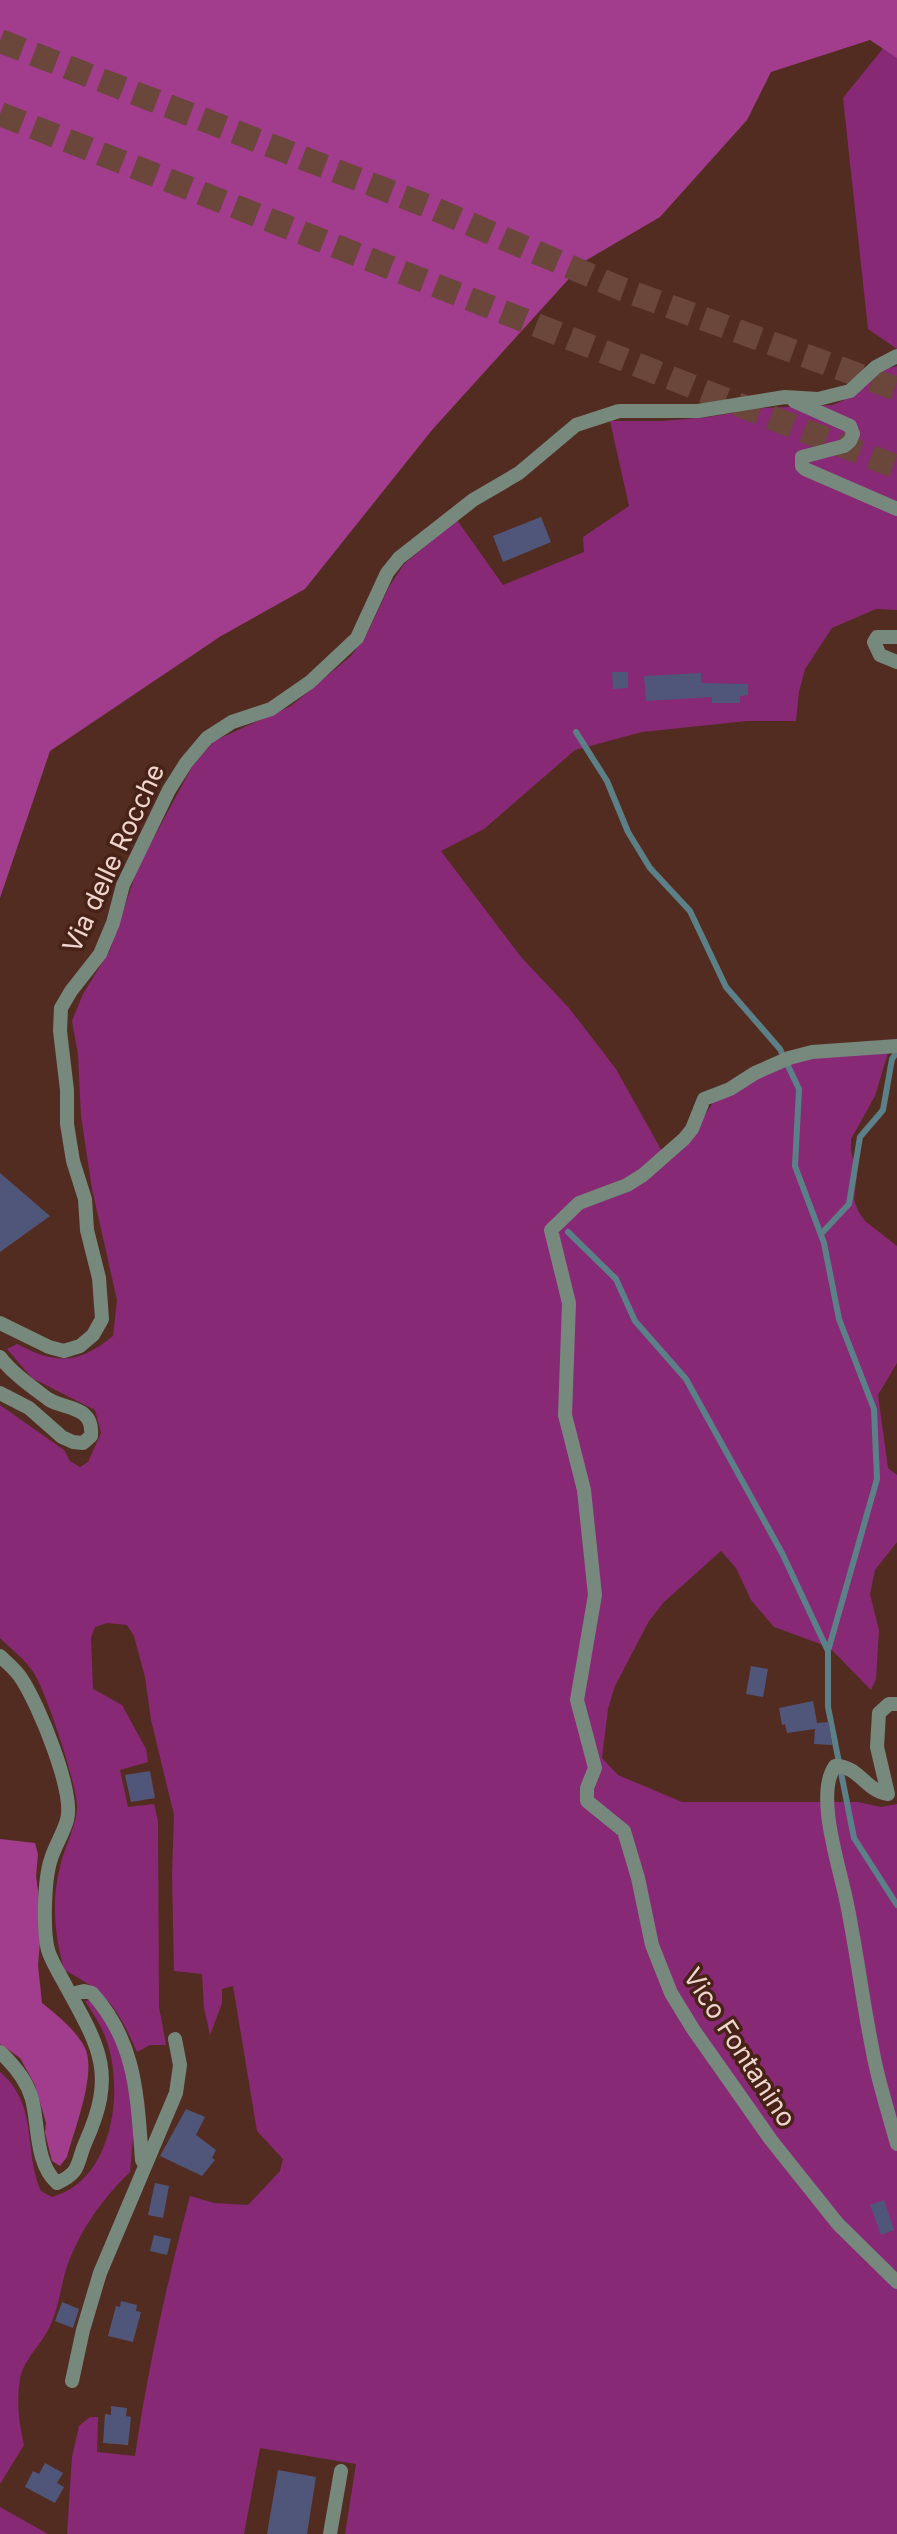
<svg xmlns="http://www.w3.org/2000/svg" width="897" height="2534" font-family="Inter,sans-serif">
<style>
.green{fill:#882975}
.forest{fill:#a23c8c}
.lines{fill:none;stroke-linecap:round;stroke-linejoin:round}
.stream{stroke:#5c8087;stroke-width:6}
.building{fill:#50567a}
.highway-tunnel{stroke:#6a463b;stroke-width:24;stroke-dasharray:24 12;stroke-linecap:butt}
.street{stroke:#77887d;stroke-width:14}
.labels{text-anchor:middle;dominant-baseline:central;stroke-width:7;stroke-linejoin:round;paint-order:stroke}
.street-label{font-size:26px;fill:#efd6ce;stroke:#472217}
</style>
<rect width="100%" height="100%" fill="#532c21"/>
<!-- green -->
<path class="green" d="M897,31V349L868,329L843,98Z
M897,366V610L876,609L832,628L805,669L799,692L796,721H747L642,732L575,750L484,829L441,851L521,957L569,1008L616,1069L668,1162L683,1149L714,1101L782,1066L815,1057L888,1053L875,1096L851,1139V1151L857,1175L854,1199L858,1211L865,1221L897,1246V1363L878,1395L888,1468L897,1475V1542L875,1570L870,1594L879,1630L876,1679L871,1690L829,1647L774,1627L751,1600L736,1568L721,1551L664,1602L649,1621L615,1686L608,1709L602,1758L618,1775L682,1802H858L881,1807L897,1804V2534H345L356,2464L260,2448L244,2534H67L72,2457L79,2426L90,2417H98L97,2452L135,2456C148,2368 167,2282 190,2196L214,2203L248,2205L280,2171L283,2159L257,2131L233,1986L222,1989V2003L210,2035L204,2008L202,1974L174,1971L172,1874L174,1815L151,1720L145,1677L134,1636L127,1625L107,1623L95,1627L91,1638L93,1689L122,1705L146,1749L148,1762L120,1770L128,1807L154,1804L158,1821L159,2007L166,2045H150L137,2052C117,2007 108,1993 64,1970C55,1936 51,1902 60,1867C64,1848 76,1827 77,1808C78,1787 46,1692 34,1673C26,1660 11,1649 0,1638V1405L64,1450L70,1461L80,1467L88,1462L101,1433L95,1410L32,1378L7,1349L17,1344C56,1365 79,1364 113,1336L117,1300L92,1189L81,1116L78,1054L72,1021L83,994L110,950L138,867L192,767L214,741L291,706L351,656L367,634L389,587L404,564L457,520L503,585L584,552L583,537L629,506L610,421H662L708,417L764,408L833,405L855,395L881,370Z
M91,2000L117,2039L130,2084L134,2127L130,2172C101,2200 77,2234 65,2273C60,2292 58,2309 50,2326C42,2344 23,2360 20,2379C16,2403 19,2422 24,2445L0,2484V2072C39,2105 23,2149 41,2191L52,2197C113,2181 125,2090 106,2039C101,2025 93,2013 85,2001Z
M0,2507L48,2534H0Z"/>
<!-- forest -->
<path class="forest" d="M0,0H897V58L870,40L771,72L747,120L660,217L585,261L432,430L305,589L221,636L50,751L0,898Z
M0,1839L35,1843L38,1854L36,1876L42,1920L38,1965L42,2003C56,2014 77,2031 85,2048C97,2073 74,2130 67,2157L60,2166L52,2161L45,2133L46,2123L35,2085L20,2058L0,2044Z"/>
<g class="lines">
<!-- stream -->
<path class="stream" d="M576,732L607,781L628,832L650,868L690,911L726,987L780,1049L799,1089L795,1166L824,1243L839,1319L874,1409L877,1479L828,1651
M568,1232L616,1279L635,1321L686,1379L782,1553L828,1651V1707L854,1838L897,1905
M821,1234L849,1204L860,1137L883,1110L892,1059L897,1052"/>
</g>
<!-- building -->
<path class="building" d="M541,517L551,542L503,562L493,536Z
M612,672H628V688L613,689Z
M701,673V683L748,684V695L740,696V703H712V697L646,701L644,676Z
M0,1173L50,1216L0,1252Z
M751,1666L768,1669L763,1697L746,1694Z
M813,1701L817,1723L829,1722L832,1745L814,1744L815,1729L787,1733L785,1724L782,1725L779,1708Z
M150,1771L155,1798L131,1802L125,1775Z
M186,2109L205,2117L196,2135L216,2150L212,2158L215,2160L202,2176L160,2156Z
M155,2183L169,2186L163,2218L148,2215Z
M884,2200L894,2230L881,2235L870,2205Z
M154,2235L171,2239L167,2255L150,2251Z
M121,2301L137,2305L136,2311L141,2312L133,2342L108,2336L116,2306L120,2307Z
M62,2302L79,2309L73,2328L55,2321Z
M111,2406L127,2408L126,2416L131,2417L128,2445L103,2443L105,2414L111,2415Z
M45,2463L63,2473L57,2483L64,2487L55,2503L25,2487L33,2471L39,2474Z
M278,2470L316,2477L307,2534H267Z"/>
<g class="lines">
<!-- highway-tunnel -->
<path class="highway-tunnel" d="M0,41L435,209L622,289L897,389
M0,114L897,467"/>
<!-- street -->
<path class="street" d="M794,401L850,426L853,434L850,441L844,446L802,457V466L805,469L897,509
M897,637H877L874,642L880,655L897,662
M897,1046L812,1052L789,1058L755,1073L730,1089L704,1099L692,1129L684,1139L643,1175L627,1185L579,1203L551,1230L569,1303L565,1415L584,1490L595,1595L577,1700L595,1768L587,1788V1801L624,1831L638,1878L652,1945L671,1993L693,2029L771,2140L838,2224L897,2282
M0,1323L49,1347L64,1351L80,1346L93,1335L102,1319L99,1278L87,1230L85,1199L73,1161L67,1124V1090L60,1031L61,1008L71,991L100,954L113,923L123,885L169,790L186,763L207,738L232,722L271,709L310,682L357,638L387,573L399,558L473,500L519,473L576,425L619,411H698L785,397L818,399L850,391L876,367L897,356
M0,1357C12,1373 32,1387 48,1399C65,1410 94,1405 91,1436L83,1443L73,1442L62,1437L29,1408L0,1393
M0,1656C7,1663 16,1670 21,1678C38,1703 75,1792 67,1820C63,1834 55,1846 51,1859C44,1879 43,1931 48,1950C52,1963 61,1976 67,1988C100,2048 116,2074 86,2141C76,2163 82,2172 57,2183C35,2163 39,2126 32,2099C27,2081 14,2065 0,2052
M897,1704H889L879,1713L877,1747L888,1794C867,1792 858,1765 835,1766C814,1795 841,1871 847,1904C858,1958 864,2013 876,2067C882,2093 890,2119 897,2144
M71,1994L84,1991L92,1993C137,2043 137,2097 142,2160L145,2165
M72,2381L83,2330L100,2273L176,2093L180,2065L175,2039
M330,2534L341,2471"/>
</g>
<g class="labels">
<!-- street labels -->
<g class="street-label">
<text transform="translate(113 858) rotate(-65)">Via delle Rocche</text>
<text transform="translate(740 2047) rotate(57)">Vico Fontanino</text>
</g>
</g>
</svg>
